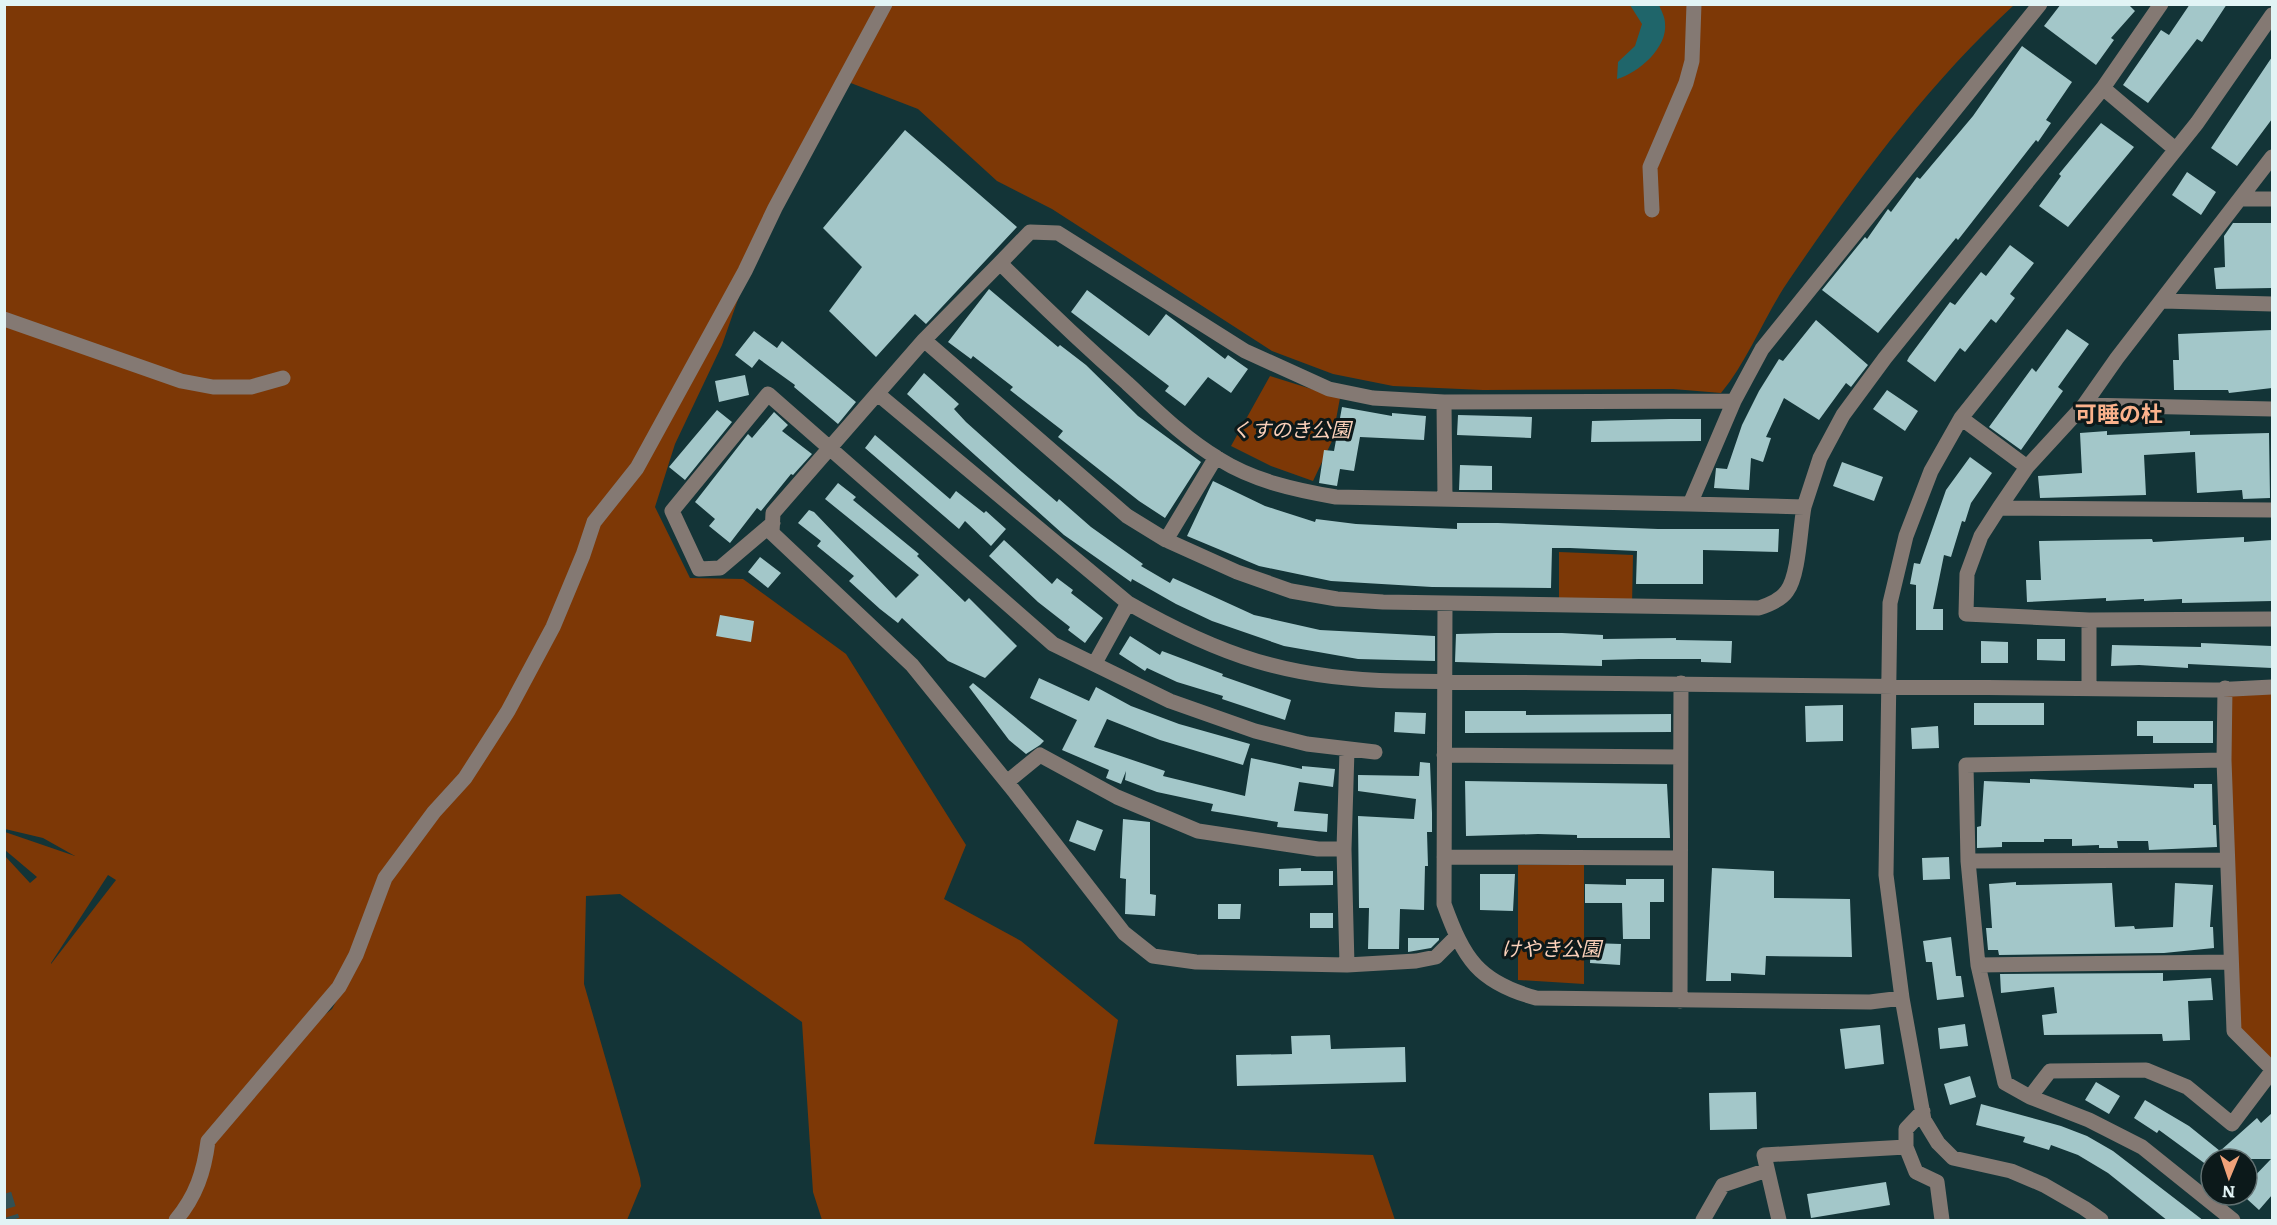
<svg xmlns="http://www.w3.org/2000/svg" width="2277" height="1225" font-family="Literata,'Noto Sans JP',serif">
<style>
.green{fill:#7d3806;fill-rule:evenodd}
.water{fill:#1f656a}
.building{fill:#a3c7c9}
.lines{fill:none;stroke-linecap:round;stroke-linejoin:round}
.minor-tunnel{stroke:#325154;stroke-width:15;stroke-dasharray:15 8;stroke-linecap:butt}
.minor{stroke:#847973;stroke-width:15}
.labels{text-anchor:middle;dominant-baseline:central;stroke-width:6;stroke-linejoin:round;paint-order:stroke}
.park-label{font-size:20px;font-style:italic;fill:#fbd0b9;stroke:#0c191a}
.quarter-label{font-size:22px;font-weight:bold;fill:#fbb28c;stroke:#0c191a}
</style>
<rect width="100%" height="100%" fill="#133437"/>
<!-- green -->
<path class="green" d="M5,5H2014C1927,85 1856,182 1789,280C1764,316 1749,359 1721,393L1673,389L1483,390L1393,386L1333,374L1272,351L1052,209L997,181L918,109L843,80L756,248L722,345L675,444L655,507L690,578L743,579L846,654L966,845L944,899L1021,941L1118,1020L1094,1144L1373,1155L1395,1220H822L813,1192L802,1022L620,894L586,896L584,984L640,1178L641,1186L627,1220H5V856L30,883L37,877L5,850V832L75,856L43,838L5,829ZM108,875L116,880L51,964V963ZM363,952L332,1009L300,1034Z
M1270,376L1340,398L1332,441L1313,481L1271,466L1231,446Z
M1559,552L1633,555L1632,605L1559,604Z
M2272,687V1069L2234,1031L2225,688Z
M1518,865H1584V984L1518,980Z"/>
<!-- water -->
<path class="water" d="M1630,5H1659C1661,10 1665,17 1665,23C1668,48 1638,73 1617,79L1618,62L1635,46L1642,24Z"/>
<!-- building -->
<path class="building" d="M2061,4H2128L2135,11L2111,38L2114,40L2096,65L2044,26Z
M2190,4H2227L2202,42L2197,39L2148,103L2123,85L2161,30L2169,35Z
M2022,46L2072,82L2046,120L2051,123L2038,142L2036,140L1958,240L1956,238L1878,333L1822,290L1865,237L1867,239L1888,209L1891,212L1917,177L1920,179L1973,116Z
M2272,57V119L2237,166L2211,148Z
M2101,123L2134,147L2068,227L2039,206L2061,176L2059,174Z
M905,130L1017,227L926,324L915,314L876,357L829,311L862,267L823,228Z
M2187,172L2216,192L2201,215L2172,195Z
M2233,223H2272V288L2216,289L2214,268L2225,267L2224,236Z
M2010,245L2034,263L2010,294L2015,298L1996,323L1991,319L1965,352L1960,348L1935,382L1907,361L1909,357L1950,302L1955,305L1981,272L1986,276Z
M989,289L1058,347L1060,345L1086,365L1138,416L1201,462L1165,518L1139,501L1058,437L1063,431L1010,390L1013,387L973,356L971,359L948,342Z
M1087,290L1149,336L1166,314L1225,359L1228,355L1248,369L1231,393L1208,377L1185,406L1165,391L1169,386L1071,312Z
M1816,320L1868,365L1851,387L1846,383L1819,420L1784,398L1766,437L1771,438L1763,462L1751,458L1749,490L1714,488L1716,468L1727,469L1742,425L1759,391L1779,359L1783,361Z
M2067,329L2089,344L2058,387L2063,391L2021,450L1989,427L2032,368L2036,372Z
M2272,330V388L2229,393L2228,390H2174L2173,360H2179L2178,334Z
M754,331L777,348L782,341L856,402L838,424L794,387L795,385L759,359L752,368L735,355Z
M924,373L959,404L954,409L966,422L1022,472L1057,502L1059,499L1091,527L1143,564L1141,566L1170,583L1173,578L1254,615L1320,630L1435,636V661L1358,659L1284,646L1212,621L1176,604L1132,579L1131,582L1064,535L907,394Z
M745,375L749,395L719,402L715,381Z
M1887,390L1918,411L1905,431L1873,409Z
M1342,407L1392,416V413L1426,416L1424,440L1360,437L1354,471L1340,469L1337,486L1319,483L1324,450L1334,451Z
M717,410L732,422L685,480L669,467Z
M774,412L788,425L782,431L812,454L793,475L791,474L761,511L757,508L730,543L709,526L715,519L695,502L748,434L752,438Z
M1458,415L1532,417L1531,438L1457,435Z
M1670,419H1701V441L1591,442L1592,421Z
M2107,431V435L2190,431V435L2269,433L2270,498L2243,499L2242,490L2197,493L2195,452L2144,455L2146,495L2040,498L2038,476L2082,473L2080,433Z
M875,435L950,499L956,491L984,513L986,511L1006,529L991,546L965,521L959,529L865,448Z
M1970,457L1992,473L1971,503L1965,522L1962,521L1951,557L1944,555L1933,609H1943V630H1916V585L1910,584L1914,563L1920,564L1946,490Z
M1842,462L1883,477L1874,501L1833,486Z
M1460,465L1492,466V490H1459Z
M1213,481L1265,506L1315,522L1316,519L1356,524L1457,529V523H1498L1658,529H1779L1778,552L1703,550V584H1636L1637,551L1570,548H1552L1551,588L1432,587L1331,581L1259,566L1187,536Z
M838,483L856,497L853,500L919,554L917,556L965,602L969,598L1017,646L985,678L948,661L902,618L898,623L880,609L849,581L854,576L817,546L821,541L798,523L809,510L814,512L896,598L919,575L825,499Z
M2244,537V542L2272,540V601L2182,603V599L2144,601V599L2106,601V598L2027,602L2026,580H2041L2039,541L2152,539L2153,542Z
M1004,540L1052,584L1057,578L1073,590L1071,593L1103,618L1085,643L1068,630L1070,627L1038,602L989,556Z
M760,557L781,573L768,588L748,572Z
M720,615L754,621L751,642L716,636Z
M1496,633H1562L1603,635V639L1676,638V640L1732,641L1731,663L1701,662V659H1639L1602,660V666L1455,662L1456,634Z
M1130,636L1160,655L1162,651L1223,674L1222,676L1291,700L1285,720L1222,699L1223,696L1177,682L1147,668L1145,671L1119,654Z
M2037,639H2065V661L2037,660Z
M1981,641L2008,642V663H1981Z
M2201,643L2272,646V668L2188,664V668L2139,665L2111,666L2112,645L2201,647Z
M1039,678L1089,701L1096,687L1131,706L1179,724L1250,744L1243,765L1160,740L1107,719L1094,747L1165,771L1163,776L1245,796L1251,758L1302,769V766L1335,769L1333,787L1299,782L1294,811L1328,814L1327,832L1277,827L1278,822L1211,811L1213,804L1157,792L1125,780L1126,771L1121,784L1106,778L1109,770L1062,750L1077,720L1030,698Z
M973,683L1044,741L1040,745L1026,754L1009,740L969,687Z
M1974,703H2044V725H1974Z
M1843,705V741L1806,742L1805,706Z
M1465,711H1526V715L1671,714V732L1465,733Z
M1395,712L1426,713L1425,734L1394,732Z
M2137,721H2213V743H2153V736H2137Z
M1938,726L1939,748L1912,749L1911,728Z
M1420,762L1430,763L1432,813V832H1427L1428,866H1425L1424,910L1400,909L1399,949H1368L1369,908H1359L1358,816L1414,819L1416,799L1358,791V775L1419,776Z
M2030,779L2194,788V784H2212L2213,825H2216L2217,847L2149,850L2148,841H2117L2118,848H2099V845L2072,846V839H2044V842H2002V847L1977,848V827L1981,826L1984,781L2030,783Z
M1465,781L1667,784L1670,838H1577V835L1538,834L1466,836Z
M1123,819L1150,822V894L1156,895L1155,916L1125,914L1126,879L1120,878Z
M1077,820L1103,830L1095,851L1069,841Z
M1949,857L1950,879L1923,880L1922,858Z
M1301,868V871H1333V885L1279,886V869Z
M1712,868L1774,871V898L1850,899L1852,957L1766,956L1765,975L1731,973V981H1706Z
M1480,874H1515L1513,911L1480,910Z
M1626,879H1664V902H1650V939H1623L1622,903H1585V884L1626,885Z
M2016,882V885L2112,883L2115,927L2134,926L2135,929L2173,927L2175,883L2213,885L2210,927H2213L2214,948L2164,953L1999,955L1998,950H1988L1986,928H1992L1989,884Z
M1218,904H1241L1240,919H1218Z
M1310,913H1333V928H1310Z
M1951,937L1956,976H1961L1964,997L1937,1000L1932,962H1926L1923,941Z
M1408,938H1439V940L1431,948L1408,952Z
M1591,943L1621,944L1620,965L1590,963Z
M2163,973V981L2211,978L2213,1000L2188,1001L2190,1040L2163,1041L2162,1034L2044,1035L2042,1015L2057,1013L2054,987L2001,993L2000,974Z
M1965,1024L1968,1046L1940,1049L1938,1028Z
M1880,1025L1884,1064L1845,1069L1840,1029Z
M1330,1035L1331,1049L1405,1047L1406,1082L1237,1086L1236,1055L1292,1054L1291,1036Z
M1970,1076L1976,1097L1950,1105L1944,1084Z
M2096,1082L2120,1096L2109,1114L2085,1100Z
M1756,1092L1757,1129L1710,1130L1709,1093Z
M2145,1100L2189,1126L2220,1151L2257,1118L2261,1123L2272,1113V1195L2259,1210L2247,1199V1184L2271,1159H2211V1168L2159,1130L2157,1133L2134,1118Z
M1981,1104L2061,1126L2087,1136L2113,1151L2204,1221H2168L2108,1173L2078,1155L2051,1145L2049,1150L2023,1142L2025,1137L1976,1125Z
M1886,1182L1890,1205L1811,1218L1807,1194Z"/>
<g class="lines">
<!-- minor-tunnel -->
<path class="minor-tunnel" d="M4,1194L12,1220"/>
<!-- minor -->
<path class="minor" d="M2103,88L2175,149
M2272,157L2117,358L2084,405L2027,467L1999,508L1981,536L1967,574L1966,614L2089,620L2272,619
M2241,199H2272
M1652,210L1650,167L1686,83L1692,61L1694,4
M1000,263L1030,232L1058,233L1245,351L1329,389L1373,398L1444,402L1734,401
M2163,301L2272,304
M4,319L181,381L213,387H251L283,378
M924,340L1127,516L1166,540L1237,572L1291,591L1337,599L1383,602L1759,608C1768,605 1781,600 1787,591C1799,575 1800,528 1804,507
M879,395L1128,603C1221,656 1289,679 1397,681L2213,690L2272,687
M1444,402L1445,499
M2084,405L2272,409
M1961,418L2027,467
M1690,504L1804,507L1820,458L1843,415L1885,358L2103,88L2161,4
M1999,508L2272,510
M773,523L720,568L699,569L672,511L768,394L1053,644L1170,701L1255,731L1307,744L1375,752
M1166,540L1216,457
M1445,603L1444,904C1464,959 1478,982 1536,998L1870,1002L1902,998
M1095,663L1128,603
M2225,688L2224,760L2234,1031L2272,1069
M2089,689V620
M1347,750L1344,849L1347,965
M1444,755L1680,757
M2224,760L1966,765L1968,861L1978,965L2005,1083L2030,1097L2050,1071L2146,1070L2187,1087L2232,1124L2272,1071
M1007,782L1040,755L1117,797L1198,831L1318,849H1344
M1444,857L1680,858
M1968,861L2227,860
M1456,937L1436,957L1416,961L1347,965L1196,962L1153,956L1124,933L1014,791L912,665L772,533L773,513L924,340L1000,263C1041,304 1083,344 1127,383C1155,409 1185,439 1219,459C1254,481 1295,490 1336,497L1690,504L1734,401L1762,349L2040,4
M1978,965L2231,962
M1680,1001L1681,683
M2030,1097L2089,1120L2142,1147L2233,1220
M1906,1147L1916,1172L1937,1182L1942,1220
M176,1220C196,1196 204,1172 208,1141L339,987L356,955L385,878L434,812L465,778L508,711L553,627L583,555L594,522L637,468L745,271L775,208L885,4
M1703,1220L1723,1185L1767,1170
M1779,1220L1764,1155L1906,1147V1129L1923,1111
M2101,1220L2084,1208L2044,1185L2011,1171L1953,1158L1938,1143L1924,1120L1902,998L1886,875L1890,603L1906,536L1931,471L1961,418L2197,123L2272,15"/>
</g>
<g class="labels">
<!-- park labels -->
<g class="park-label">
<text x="1291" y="428">くすのき公園</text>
<text x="1551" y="947">けやき公園</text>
</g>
<!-- quarter labels -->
<g class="quarter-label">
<text x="2119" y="412">可睡の杜</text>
</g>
</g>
<!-- border -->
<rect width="2277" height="1225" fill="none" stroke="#e2f4f5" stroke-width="12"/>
<!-- north arrow -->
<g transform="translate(2229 1177) rotate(182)"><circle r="28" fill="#0c191a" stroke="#627172" stroke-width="1.5"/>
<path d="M0-4.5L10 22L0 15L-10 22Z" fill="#f0a279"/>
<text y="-9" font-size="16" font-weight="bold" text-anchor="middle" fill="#e2f4f5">N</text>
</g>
</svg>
